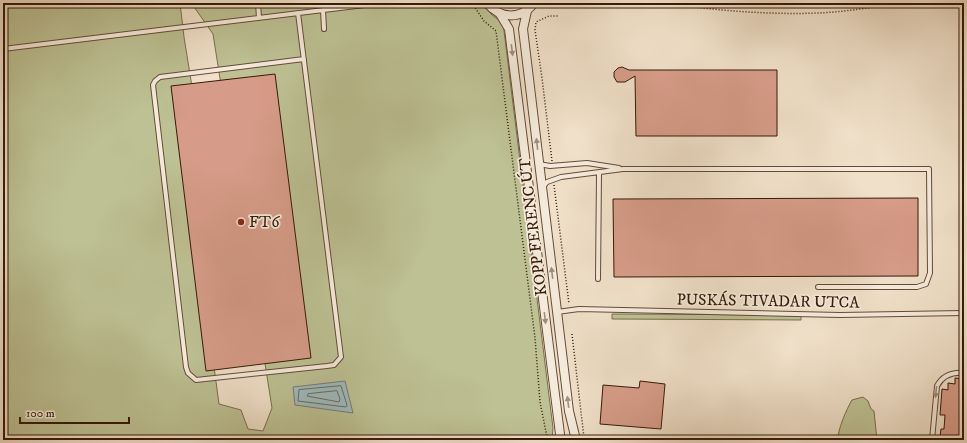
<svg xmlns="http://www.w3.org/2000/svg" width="967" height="443" font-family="'IM FELL DW Pica',serif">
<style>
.green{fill:#bdc194;stroke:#7a6d4e}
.water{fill:#9ebbbf;stroke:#757a75}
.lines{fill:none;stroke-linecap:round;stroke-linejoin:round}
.shore{stroke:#6a6a63;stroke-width:1}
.building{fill:#d79c89;stroke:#371907}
.service-casing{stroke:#654b38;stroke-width:6}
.minor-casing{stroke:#654b38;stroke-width:10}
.path{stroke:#371907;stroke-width:1.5;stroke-dasharray:1 2;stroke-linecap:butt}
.service{stroke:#f5ebdc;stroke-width:4}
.minor{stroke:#f5ebdc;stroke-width:8}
.oneway{fill:#a08c7c}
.poi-dot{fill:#8f2418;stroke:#f5ebdc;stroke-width:1.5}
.labels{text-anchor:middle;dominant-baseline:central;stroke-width:3.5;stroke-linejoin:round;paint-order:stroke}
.poi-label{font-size:16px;fill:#371907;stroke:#f5ebdc;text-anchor:start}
.street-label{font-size:16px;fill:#371907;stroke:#f5ebdc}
</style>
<rect width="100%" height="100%" fill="#f0e0c9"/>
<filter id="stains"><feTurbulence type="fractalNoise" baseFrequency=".005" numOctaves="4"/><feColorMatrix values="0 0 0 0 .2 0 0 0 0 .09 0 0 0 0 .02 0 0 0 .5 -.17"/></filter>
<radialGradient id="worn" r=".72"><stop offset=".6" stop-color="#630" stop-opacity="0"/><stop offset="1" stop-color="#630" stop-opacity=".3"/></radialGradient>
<!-- green -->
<path class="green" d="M3,3H180L184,37L210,199L197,240L219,404L241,410L248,429L263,431L272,408L213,34L192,4L482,3L492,15L503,23L553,428L552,440H3Z
M496,3H524C515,10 505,9 496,3Z
M612,314L801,315V320L612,319Z
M863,397L868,401L871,409L874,411L877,440H838C837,431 847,408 852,400Z"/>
<!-- water -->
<path class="water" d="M345,381L353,413L295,405L293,387Z"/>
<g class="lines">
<!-- shore -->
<path class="shore" d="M341,386L347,405L346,407L298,401L299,390Z
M337,391L340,399L339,402L307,396L308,394Z"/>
</g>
<!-- building -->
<path class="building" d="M622,67L629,70H777V136H636L635,76L625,82H617L614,77V72L618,68Z
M275,74L311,358L206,371L171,86Z
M918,198V276L614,277L613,199Z
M955,378L964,379V440H943L944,437H940L941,429H944L945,415H940L942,389L948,390V383L955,384Z
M640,381L665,384L661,429L600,424L603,385L639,388Z"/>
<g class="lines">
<!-- service casing -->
<g class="service-casing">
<path id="service" d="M258,3L259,18
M323,10L324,29
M298,13L341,357L334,365L327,366L196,380L188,373L186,367L153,85L155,81L160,77L304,59
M3,49L381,3
M539,164L550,166L587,163L619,168
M543,187L547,182L561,177L623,169H929L930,273L926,284L917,287H818
M598,279L599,173
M557,312L579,309L840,315L964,313
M932,440L937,386C943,375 952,372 964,373"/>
</g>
<!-- minor casing -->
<g class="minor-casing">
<path id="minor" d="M487,3C500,19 521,20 534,3
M527,11L523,29L569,411L576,440
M500,14L509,29L560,434L559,440"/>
</g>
<!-- path -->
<path class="path" d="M472,3L484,21L496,31L535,338L540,402L547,437L552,438
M662,3C713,10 766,15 818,13C847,12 877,6 906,3
M552,161L542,78L535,30L536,22L549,16H559
M554,185L569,304
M572,334L584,438L586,440
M260,440V437"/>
<!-- service -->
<use href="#service" class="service"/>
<!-- minor -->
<use href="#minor" class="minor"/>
</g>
<!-- one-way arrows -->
<defs><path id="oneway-solid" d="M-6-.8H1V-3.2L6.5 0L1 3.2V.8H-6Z"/></defs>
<g class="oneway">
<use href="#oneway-solid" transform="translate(512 50) rotate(83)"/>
<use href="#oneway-solid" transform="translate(537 144) rotate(-97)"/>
<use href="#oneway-solid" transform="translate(552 273) rotate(-97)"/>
<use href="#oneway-solid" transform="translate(545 318) rotate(83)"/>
<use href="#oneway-solid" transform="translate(936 392) rotate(96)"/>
<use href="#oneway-solid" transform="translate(568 402) rotate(-97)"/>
</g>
<!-- markers -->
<circle class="poi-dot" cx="241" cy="222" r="4"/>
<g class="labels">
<!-- poi labels -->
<g class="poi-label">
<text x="249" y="222">FT6</text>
</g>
<!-- street labels -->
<g class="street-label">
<text transform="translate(533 227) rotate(-97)">KOPP FERENC ÚT</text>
<text transform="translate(768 301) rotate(1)">PUSKÁS TIVADAR UTCA</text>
</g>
</g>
<!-- margin -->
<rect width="967" height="443" fill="none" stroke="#f0e0c9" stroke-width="16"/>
<rect x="4" y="4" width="959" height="435" fill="none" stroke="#371907" stroke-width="2"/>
<rect x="8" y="8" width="951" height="427" fill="none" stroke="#371907"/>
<!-- scale -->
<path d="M20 417v6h109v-6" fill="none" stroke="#371907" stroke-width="2"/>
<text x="26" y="417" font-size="12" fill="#371907" stroke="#f5ebdc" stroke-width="3" paint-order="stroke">100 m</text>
<rect width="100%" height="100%" filter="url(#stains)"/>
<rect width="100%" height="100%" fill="url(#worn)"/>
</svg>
